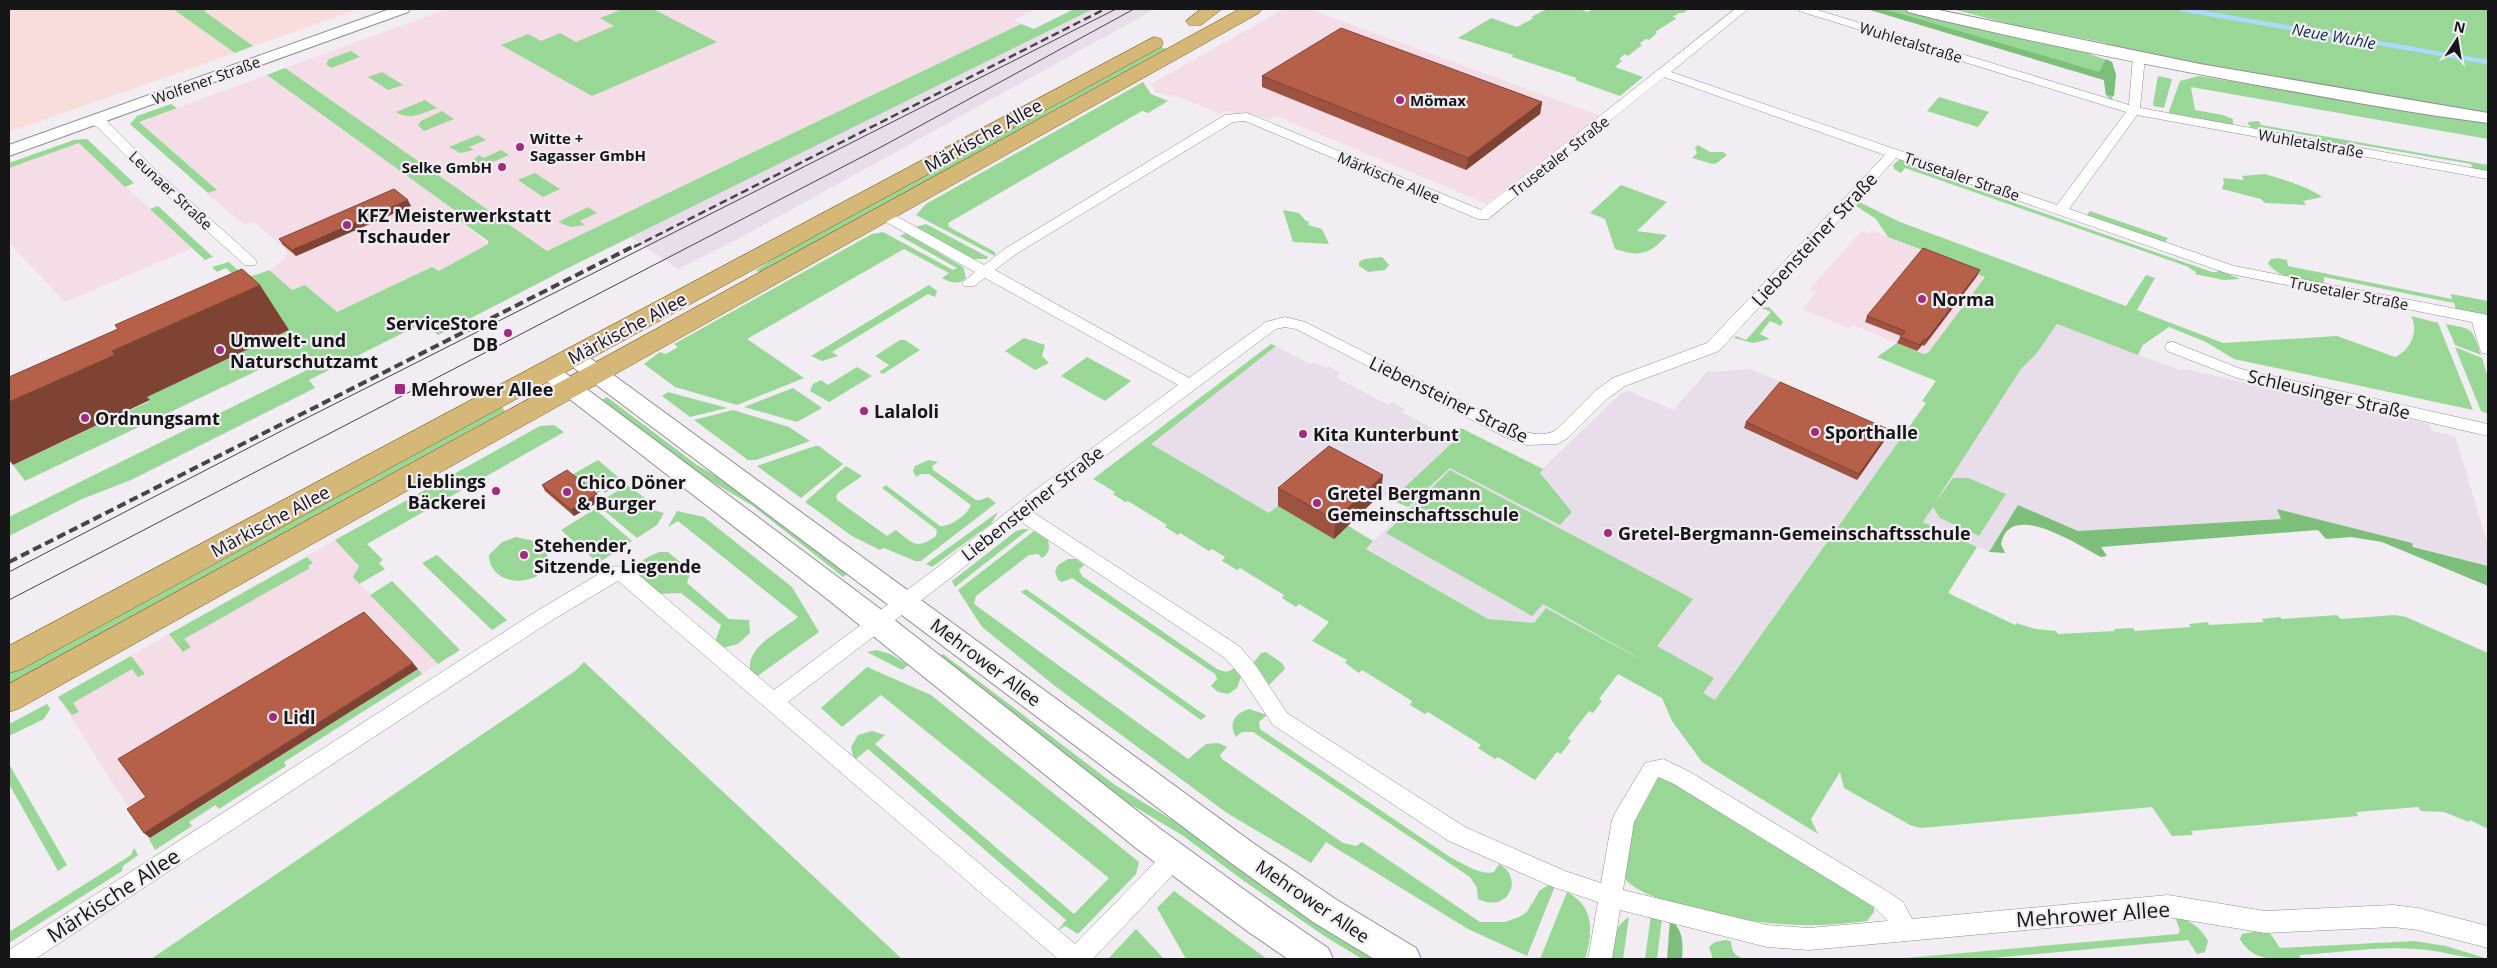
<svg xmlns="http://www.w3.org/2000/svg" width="2497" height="968" font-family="'Open Sans',sans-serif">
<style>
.commercial{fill:#f5dde8}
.industrial{fill:#f8ddda}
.built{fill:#e7dee9}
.green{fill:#98d796}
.forest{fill:#7dbe7b}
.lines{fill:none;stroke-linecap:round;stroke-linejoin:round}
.stream{stroke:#abdafe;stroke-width:4.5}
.minor-casing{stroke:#938f94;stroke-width:1}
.tertiary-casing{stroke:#938f94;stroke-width:2}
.secondary-casing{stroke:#938f94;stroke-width:2}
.primary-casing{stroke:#80601b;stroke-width:1}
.minor{fill:#fff;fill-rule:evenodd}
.tertiary{fill:#fff;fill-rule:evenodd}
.secondary{fill:#fff;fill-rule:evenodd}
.primary{fill:#d5b877;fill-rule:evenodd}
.tram{stroke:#464447;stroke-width:1}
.rail-far1{stroke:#464447;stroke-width:2.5;stroke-dasharray:8 4;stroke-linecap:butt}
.rail{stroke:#464447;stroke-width:4;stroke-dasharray:9 4.5;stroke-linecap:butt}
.wall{fill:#9d5340}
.shaded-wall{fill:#7f4334}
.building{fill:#b6604a;stroke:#7f4334}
.poi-dot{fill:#a32a81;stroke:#f1edf2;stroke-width:2}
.labels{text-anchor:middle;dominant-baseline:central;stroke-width:4.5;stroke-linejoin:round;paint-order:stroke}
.far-street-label{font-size:15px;fill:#161517;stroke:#f1edf2}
.far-poi-label{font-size:15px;font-weight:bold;fill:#161517;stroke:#f1edf2;text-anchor:start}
.far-water-label{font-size:16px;font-style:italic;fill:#0d3249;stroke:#f1edf2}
.street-label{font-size:18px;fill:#161517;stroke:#f1edf2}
.poi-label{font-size:18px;font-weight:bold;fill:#161517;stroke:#f1edf2;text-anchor:start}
.near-street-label{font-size:21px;fill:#161517;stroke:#f1edf2}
</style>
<rect width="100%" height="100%" fill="#f1edf2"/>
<!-- commercial -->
<path class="commercial" d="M447,9H1037L1013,20L1021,24L547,251L285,68Z
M1284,9H1309L1601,116L1487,204L1276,116L1269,120L1256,115L1234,114L1227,111L1220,114L1174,95L1169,97L1155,92L1151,84Z
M267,75L461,214L455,217L489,244L439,271L432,268L336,312L305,285L292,290L269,270L282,261L287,255V250L254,222L245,225L207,194L216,189L139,122Z
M79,143L192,248L65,302L9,243V168Z
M1871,230L1985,277L1928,353L1923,354L1853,325L1849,328L1802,309L1816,292L1810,289L1861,231L1868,234Z
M335,540L359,566L353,577L438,664L153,846L58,697Z"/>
<!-- industrial -->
<path class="industrial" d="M9,9H173L235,53L9,132Z
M210,9H359L253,46L204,11Z"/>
<!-- built -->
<path class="built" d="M1093,9H1155L738,239L678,269L631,237Z
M2057,324L2179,370L2185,369L2429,424L2432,431L2455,436L2488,545V566L2278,510L2281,519L2078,531L2018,505L1989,552L1923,522L2021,369L2036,354Z
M1276,346L1310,364L1314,362L1326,368L1328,366L1341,373L1336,377L1388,405L1392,402L1405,409L1402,412L1455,440L1391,500L1328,464L1269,513L1150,444Z
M1751,369L1903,436L1715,700L1547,608L1534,623L1488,619L1366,548L1450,468L1571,512L1539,472L1621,393L1629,391L1673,410L1707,372Z"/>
<!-- green -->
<path class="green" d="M173,9H210L204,11L253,46L235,53Z
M615,9H653L717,42L592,96L501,45L528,34L541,41L560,33L576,42L614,26L600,18L618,11Z
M1074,9H1093L570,267L438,335L423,323L309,380L315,388L131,480L82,499L9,536V517L307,370L290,355L25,481L13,465L150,401L143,393L162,384L166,388L289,330L275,313L226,268L217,272L212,267L229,262C246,278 247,279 269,270L292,290L305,285L337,312L432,267L439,271L488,244V241L455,217L460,214L267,75L285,68L547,251L1021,24L1034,29Z
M1547,9H1579L1588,12L1592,9H1689L1683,13H1679L1673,17L1677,18L1655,32L1657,33L1649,40L1646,39L1640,43L1642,45L1628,56L1625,54L1619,59L1622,61L1615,67L1643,77L1620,96L1575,80L1577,78L1512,57L1513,55L1458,38L1491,18L1517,27L1534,18L1531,17Z
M1867,9H1900L2090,52V54L2112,62L2116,75L2112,101L2106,95L2104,80Z
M1952,9H2488V113L2222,68L2107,45L2106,43L2046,31L2045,33Z
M1159,46L1166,49L761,272L755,271L803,240Z
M351,51L360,57L331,68L326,64L329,59Z
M382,72L403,85L388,90L368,77Z
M2158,76L2172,79L2164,108L2154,106L2153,104Z
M2199,76L2488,123V139L2191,87L2195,110L2223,115L2233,119V124L2225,125L2168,114L2180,81Z
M1143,82L1151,94L1168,101L1148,113L1142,111L948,223L949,227L995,252V256L916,215L926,204Z
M1939,97L1989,112L1978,127L1927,111Z
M425,100L437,108C423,113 410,121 396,112Z
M171,104L177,108L139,122L217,190L208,193L130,124L137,116Z
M442,111L454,119L424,131L418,125L421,121Z
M2259,121L2261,125L2488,165V171L2473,169L2471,164L2350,143L2351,147L2322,142L2321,138L2261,127V131L2252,128L2248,124V122Z
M478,135L486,140L469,147L474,150L460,153L449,147Z
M87,139L134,183L125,187L79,143L9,168V163L74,140Z
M1698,145L1710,152H1723L1727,155L1717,163L1713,164L1692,158L1697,153L1695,148Z
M501,150L509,155L479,168L472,161L479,155L484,158Z
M1900,159L1918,169L2212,272H2217L2219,270L2240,279L2224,280L2195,274L2196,272L2186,266L1905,168L1901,173L1894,169L1893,165Z
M535,173L560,189L543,197L518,180Z
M2265,174C2279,178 2311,188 2322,197L2303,201L2306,205L2265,203L2261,199L2222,189L2224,183L2223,178L2244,180L2242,176Z
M1621,185L1667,202L1637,231L1667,235C1650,255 1639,257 1615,249L1605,219L1590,213Z
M1859,202L1900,222L2126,306L2146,275L2155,278L2137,310L2223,343L2337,336L2395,357C2411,350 2419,331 2411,316L2438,323L2473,410L2234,359L2206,342L2169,327L2143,345L2138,355L2057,324L2036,354L2021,369L1934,504L1953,478H1968L2006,494L1979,536L1940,518L1933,507L1923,522L1977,547L1948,593L2015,625L2016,623L2036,629L2056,631L2058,634L2115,631L2114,629L2133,628L2135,631L2191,627L2189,624L2208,622L2209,625L2264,622L2262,619L2280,617L2282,619L2337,615L2341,619L2395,615L2406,617L2488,653V829L2470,820L2469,822L2444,812L2421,811L2418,807L2356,812L2358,816L2191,831L2193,835L2172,836L2152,807L1921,828L1910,825L1844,788L1840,772L1811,819L1818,834L1702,762L1672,721L1662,698L1618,674L1599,699L1602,701L1593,713L1589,711L1568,738L1571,741L1561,754L1557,752L1535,780L1498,757L1495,759L1478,748L1481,745L1428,712L1425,714L1410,705L1412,701L1362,670L1359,673L1345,663L1347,660L1312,641L1329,622L1299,604L1296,607L1282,598L1284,595L1240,568L1237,570L1222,561L1225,557L1212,549L1209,551L1180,533L1178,535L1165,527L1167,525L1128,501L1125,502L1113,494L1115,492L1093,479L1271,344L1276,346L1151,444L1269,513L1278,506L1334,538L1347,525L1373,541L1366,549L1488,619L1534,623L1546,608L1651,665L1543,604L1532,616L1386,533L1450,470L1693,599L1657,646L1714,678L1703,693L1715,700L1926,403L1922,401L1936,381L1877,357L1897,343L1923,354L1928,353L1985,277L1937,259L1938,256L1888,237L1876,219L1856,206Z
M158,206L213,257L205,260L150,209Z
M588,207L597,213L580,221L585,225L571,227L558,222Z
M1283,210L1299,213L1305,220L1309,222L1308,225L1322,229L1329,244L1293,242Z
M2090,211L2168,238L2165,242L2087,215Z
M926,224L988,257L987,259H974L916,227Z
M883,232L953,270L957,268L900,236L906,233L963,267L966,278C959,286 950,282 942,278L949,273L904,249L747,339L804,378L737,405L675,387L644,364L660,352L666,354L678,347L674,344L872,234Z
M1382,257L1389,265L1385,270L1368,272L1359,266V262L1364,259Z
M2278,258L2287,260L2288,266L2452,299L2451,294L2488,301V316L2456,309L2454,303L2324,277V283C2307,280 2279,280 2268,263L2271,259Z
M929,285L937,291L935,297L928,294L832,352L838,356L822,361L811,356Z
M1769,307L1783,322L1781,326L1770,321L1760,334L1770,339L1753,343L1734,338L1736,336L1746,340L1771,312L1761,308Z
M2446,324C2474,329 2472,328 2481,355L2455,345Z
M1024,338L1045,345L1042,356L1049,363L1035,370L1005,351Z
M900,340H905L920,350L883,374L879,372L889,365L875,356Z
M2455,347L2482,358L2488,378V414L2481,411Z
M1087,357L1131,381L1105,401L1061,376Z
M857,367L872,376L829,402L810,391L813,384L821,380L828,385Z
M793,388L822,408L797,422L744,407Z
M668,392L727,408L690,417L662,396Z
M607,397L697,465L742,491L850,572L843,577L753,506L694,471L600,401Z
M496,406L502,407L505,411L9,684V672Z
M733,410L789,427L810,441L756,460H748L694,420Z
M554,425L564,432L367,544L383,560L379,563L385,569L359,584L353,577L359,566L335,540L540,426Z
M1461,428L1543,469L1540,473L1572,512L1560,525L1450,468L1408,507L1391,500L1455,440L1451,437Z
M815,446H819L843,464L801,498L757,466Z
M598,460L624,482L605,493L602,490L594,496L570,476Z
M929,460L938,462L932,466L933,470L976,500H981L988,497L996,503L921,561H915L884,548L880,550L852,536L805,502L846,466L862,476L839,492L836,496L837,500L887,536L896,530C914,544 916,550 936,536L937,530L882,488L886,485L940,526C951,527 968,514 971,505L929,474H921L916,477L913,471L915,466Z
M627,485L645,498L640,502L649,509L664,513L657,525L637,538L600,507L607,502L604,499Z
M595,509L632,541L598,563L561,530Z
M677,511L704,517L792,587L819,632L756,677L751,673C743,647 782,631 798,617L678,521L668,527Z
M998,512L991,524L932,567L926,564Z
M1023,529H1029L955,587L952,581L1016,531Z
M1034,531L1048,540C1050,549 1049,553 1042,558L1038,554L1029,555L976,596L974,604L1188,759L1206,744L1218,743L1227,747L1220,755L1222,759L1343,843L1356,846L1362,842L1480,922H1505L1519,917L1527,912L1540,890L1549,885L1555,886L1527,956L1468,929L1326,842L1311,863L1227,813L1055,686L982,627L958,590Z
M516,537L534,541L547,553L548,567C531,589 489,584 489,555L502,542Z
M659,552H668L691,571L687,583L729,619L749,620L750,633L738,644L723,648L715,642L721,625L681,593L659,594C638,577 625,565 659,552Z
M437,555L507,620L492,630L422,563Z
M307,557L313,563L308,566L310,568L184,639L191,647L183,652L169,634Z
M1068,559H1076L1084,565L1079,570L1082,576L1217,669C1224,672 1228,673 1234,668L1241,677L1237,688L1228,694L1218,692L1211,686L1217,679L1215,674L1072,578L1062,582L1058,580L1055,571L1058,565Z
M392,581L460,650L438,664L370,595Z
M1026,589L1206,716L1201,720L1021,592Z
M877,650L890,654L908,665L902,670L867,652Z
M1266,652L1283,664L1285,669L1269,685L1254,662L1261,653Z
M943,654L1115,785L1195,834L1323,924L1378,959H1362L1326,937L1244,881L1182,835L1113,794L937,659Z
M131,656L145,674L138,677L132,669L73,703L79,712L72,715L58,697Z
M584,662L902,959H151L527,704L575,671Z
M867,667L931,695L1139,862L1136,874L1078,934L1065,926L1057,931L1066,920L868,749L856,759L853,756L851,747L858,735L872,731L885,735L875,744L1074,914L1109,878L881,695L842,727L821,708Z
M418,669L422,674L284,762L286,766L219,809L215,805L189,822L192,826L155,850L149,839Z
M47,704L50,709L44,719L9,736V724Z
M1249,709L1267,715L1259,722L1260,729L1450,857C1462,863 1481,876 1494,872L1499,864C1525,878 1508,914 1478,899L1477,888L1470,877L1253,732H1242L1236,737C1228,723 1235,713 1249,709Z
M9,764L67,865L58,871L9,784Z
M1658,777L1667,778L1874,907V912L1867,921C1801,930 1749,924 1685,906C1661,899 1640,895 1623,877L1624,838Z
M134,848L138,855L123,866L122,871L9,943V932L131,855Z
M1174,891L1267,959H1186L1157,908Z
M1567,892C1595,907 1593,932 1585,959H1540Z
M1651,915L1662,918L1657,959H1645Z
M1629,917L1623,959H1610C1612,942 1613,927 1629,917Z
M2175,917C2191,920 2200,927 2208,941L2205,952L2197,954L2188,940L1982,959H1894L2178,934L2180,930Z
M1136,929L1164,959H1108Z
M2258,931L2270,933L2280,948L2414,941L2446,946L2488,959C2462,959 2441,950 2416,949C2377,946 2337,953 2299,955L2301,959C2277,959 2253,963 2240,939L2242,934Z
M1725,940L1731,941C1732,954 1736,957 1748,959H1713L1709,947L1715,942Z"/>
<!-- forest -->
<path class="forest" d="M1867,9H1883L1898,13L2099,72L2106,59L2112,62L2116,75L2114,96L2106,95L2104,80Z
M2018,505L2078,531L2281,519L2277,509L2412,543L2413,547L2488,566V586L2382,542L2351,537L2326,539L2318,530L2101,547L2107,556L2101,557C2078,545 2010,499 2001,544L2005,553L1989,552Z
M1670,920C1684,929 1683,945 1682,959H1667Z"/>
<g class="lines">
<!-- stream -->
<path class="stream" d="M2181,9L2488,62"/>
<!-- minor casing -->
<g class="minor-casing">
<path id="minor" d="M1735,9H1748L1671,72L2057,205L2126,112L1799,11L1798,9H1814L2129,105L2133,57L2139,53L2145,57L2140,108L2488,171V179L2137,115L2069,209L2234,266L2488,315V354L2482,353L2480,349L2472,322L2226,273L1896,158L1719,351L1625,386L1607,399L1568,438L1557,444L1526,445L1505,437L1296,329L1285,327L1276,329L1031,511L1239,646L1254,663L1287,713L1465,827L1565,871L1601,883L1612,820L1615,813L1645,763L1663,759L1690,772L1890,893L1903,902L1912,919L2168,895L2265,911L2393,905L2418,908L2488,926V948L2418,930L2393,927L2265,933L2168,917L1809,950L1767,947L1620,910L1612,959H1588L1598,902L1553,887L1449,841L1273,725L1240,675L1225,658L1020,521L953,576L788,702L1075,944L1167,850L1175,847L1183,850L1186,857L1183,864L1093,959H1058L618,581L554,619L35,959H9V950L540,609L609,568L616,566L634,571L774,690L939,566L1030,494L1178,385L985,278L974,286H964L962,283L975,272L877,217L875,214L877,211H887L984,265L1006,248L1225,115L1247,113L1481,210ZM1664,77L1885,155L1707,343L1613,378L1595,391L1556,430C1544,437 1530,434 1517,429L1305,322L1285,317L1266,322L1189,378L995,270L1016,254L1233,122L1245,121L1478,219H1488ZM1658,777L1674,784L1874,907L1888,921L1809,928L1767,925L1623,890L1634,822Z
M92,117L107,121L161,175L255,259L257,262L255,265H245L151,181L97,127L86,121Z
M2173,342L2241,369L2488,424V436L2237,378L2167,351L2165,347L2167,343Z"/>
</g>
<!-- tertiary casing -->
<g class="tertiary-casing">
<path id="tertiary" d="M390,9H410L408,12L9,156V145Z"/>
</g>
<!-- secondary casing -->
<g class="secondary-casing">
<path id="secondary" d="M1906,9H1934L2200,64L2488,113V123C2407,113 2326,97 2246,83C2133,62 2020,40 1908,12Z
M574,350L582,352L1253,843L1337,900L1416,948L1421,959H1374L1313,922L1231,863L566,362L563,357L566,352Z
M548,364L556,366L887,614L1159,828L1271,909L1328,948L1333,959H1288L1247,931L1136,848L826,598L540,376L537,371L540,366Z"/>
</g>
<!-- primary casing -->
<g class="primary-casing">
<path id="primary" d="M1201,9H1222L1201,25H1189L1186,21Z
M1240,9H1262L1259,13L20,708L9,712V684Z
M1154,37L1161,39L1163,43L1161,47L20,670L9,673V646Z"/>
</g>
<!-- minor -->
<use href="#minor" class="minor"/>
<!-- tertiary -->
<use href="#tertiary" class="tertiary"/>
<!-- secondary -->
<use href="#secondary" class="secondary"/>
<!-- primary -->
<use href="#primary" class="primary"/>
<!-- tram -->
<path class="tram" d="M9,572L287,428L1116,9
M9,600L883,146L1134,9"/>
<!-- rail-far1 -->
<path class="rail-far1" d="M634,247L1105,9"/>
<!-- rail -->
<path class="rail" d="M9,562L636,245"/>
</g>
<!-- wall -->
<path class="wall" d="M1262,76L1542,102L1540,114L1466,170L1262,87Z
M411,206L296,256L283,245L279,239Z
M1977,276L1924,346L1922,345L1917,351L1897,343L1901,336L1865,322L1867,316Z
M1746,422L1890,430L1887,437L1857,480L1744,428Z
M542,485L600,501L574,516L545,491Z
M1278,488L1381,494L1334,539L1278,506Z"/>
<!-- shaded-wall -->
<path class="shaded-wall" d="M1542,102L1540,114L1466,170L1468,158Z
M408,200L411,206L296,256L292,250Z
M1980,270L1977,276L1924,346L1927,339Z
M260,285L289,330L147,397L150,400L13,465L9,460V402L112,351Z
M1924,339L1922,345L1917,351L1920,345Z
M1890,430L1887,437L1857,480L1859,474Z
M1383,475L1381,494L1334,539L1335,520Z
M597,494L600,501L574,516L571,510Z
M413,663L418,669L150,838L144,833Z"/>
<!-- building -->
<path class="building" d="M1341,28L1542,102L1468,158L1262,76Z
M394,189L408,200L292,250L279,239Z
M1923,248L1980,270L1927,339H1924L1920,345L1900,337L1905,331L1867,316Z
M242,269L260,285L112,351L115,355L9,402V377L118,329L115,325Z
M1780,382L1890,430L1859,474L1746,422Z
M1329,446L1383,475L1335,520L1278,488Z
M567,470L597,494L571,510L542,485Z
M364,612L413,663L144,833L127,809L146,797L118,759Z"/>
<!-- markers -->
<g class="poi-dot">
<circle cx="1400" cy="100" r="5"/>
<circle cx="520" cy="147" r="5"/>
<circle cx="502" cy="167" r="5"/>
<circle cx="347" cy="225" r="5"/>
<circle cx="1922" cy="299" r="5"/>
<circle cx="508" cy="333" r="5"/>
<circle cx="220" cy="350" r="5"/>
<rect x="394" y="383" width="12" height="12" rx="2.5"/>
<circle cx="864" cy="411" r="5"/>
<circle cx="85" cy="418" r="5"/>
<circle cx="1815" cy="432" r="5"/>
<circle cx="1303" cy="434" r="5"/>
<circle cx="496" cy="491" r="5"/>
<circle cx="567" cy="492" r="5"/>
<circle cx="1317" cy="503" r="5"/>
<circle cx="1608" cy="533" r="5"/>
<circle cx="524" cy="555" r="5"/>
<circle cx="273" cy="717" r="5"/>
</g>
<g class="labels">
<!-- far-street labels -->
<g class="far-street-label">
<text transform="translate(1911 42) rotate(17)">Wuhletalstraße</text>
<text transform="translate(206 80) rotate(-20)">Wolfener Straße</text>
<text transform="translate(2311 143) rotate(10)">Wuhletalstraße</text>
<text transform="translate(1559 156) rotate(-38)">Trusetaler Straße</text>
<text transform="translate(1962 176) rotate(19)">Trusetaler Straße</text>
<text transform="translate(1389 177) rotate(23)">Märkische Allee</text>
<text transform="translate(171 190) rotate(43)">Leunaer Straße</text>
<text transform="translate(2349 293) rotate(11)">Trusetaler Straße</text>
</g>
<!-- far-poi labels -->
<g class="far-poi-label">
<text x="1410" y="100">Mömax</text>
<text x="530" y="138">Witte +<tspan x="530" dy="17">Sagasser GmbH</tspan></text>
<text x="492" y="167" text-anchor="end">Selke GmbH</text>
</g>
<!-- far-water labels -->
<g class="far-water-label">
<text transform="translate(2334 36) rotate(10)">Neue Wuhle</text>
</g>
<!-- street labels -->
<g class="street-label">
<text transform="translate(983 135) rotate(-29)">Märkische Allee</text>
<text transform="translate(1814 239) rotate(-47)">Liebensteiner Straße</text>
<text transform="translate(627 328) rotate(-28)">Märkische Allee</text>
<text transform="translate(2329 394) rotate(13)">Schleusinger Straße</text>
<text transform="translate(1449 399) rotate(26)">Liebensteiner Straße</text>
<text transform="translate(1032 503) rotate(-38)">Liebensteiner Straße</text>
<text transform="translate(270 521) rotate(-28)">Märkische Allee</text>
<text transform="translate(986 662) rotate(37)">Mehrower Allee</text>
<text transform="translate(1313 901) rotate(34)">Mehrower Allee</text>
</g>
<!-- poi labels -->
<g class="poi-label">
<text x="357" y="215">KFZ Meisterwerkstatt<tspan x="357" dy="21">Tschauder</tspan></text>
<text x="1932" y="299">Norma</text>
<text x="498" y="323" text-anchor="end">ServiceStore<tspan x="498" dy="21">DB</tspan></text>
<text x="230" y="340">Umwelt- und<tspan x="230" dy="21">Naturschutzamt</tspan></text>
<text x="411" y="389">Mehrower Allee</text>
<text x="874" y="411">Lalaloli</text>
<text x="95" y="418">Ordnungsamt</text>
<text x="1825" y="432">Sporthalle</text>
<text x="1313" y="434">Kita Kunterbunt</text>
<text x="486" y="481" text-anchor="end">Lieblings<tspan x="486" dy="21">Bäckerei</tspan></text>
<text x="577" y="482">Chico Döner<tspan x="577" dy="21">&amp; Burger</tspan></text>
<text x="1327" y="493">Gretel Bergmann<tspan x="1327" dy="21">Gemeinschaftsschule</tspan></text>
<text x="1618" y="533">Gretel-Bergmann-Gemeinschaftsschule</text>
<text x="534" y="545">Stehender,<tspan x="534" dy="21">Sitzende, Liegende</tspan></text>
<text x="283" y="717">Lidl</text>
</g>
<!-- near-street labels -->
<g class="near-street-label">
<text transform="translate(113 895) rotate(-33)">Märkische Allee</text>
<text transform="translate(2093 914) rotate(-4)">Mehrower Allee</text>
</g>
</g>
<!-- border -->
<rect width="2497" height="968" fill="none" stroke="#161517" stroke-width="20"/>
<!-- north arrow -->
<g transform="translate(2457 40) rotate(12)" stroke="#f1edf2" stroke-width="4" paint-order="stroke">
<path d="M0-4L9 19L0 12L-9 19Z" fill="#161517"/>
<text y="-8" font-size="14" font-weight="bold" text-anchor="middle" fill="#161517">N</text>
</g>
</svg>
